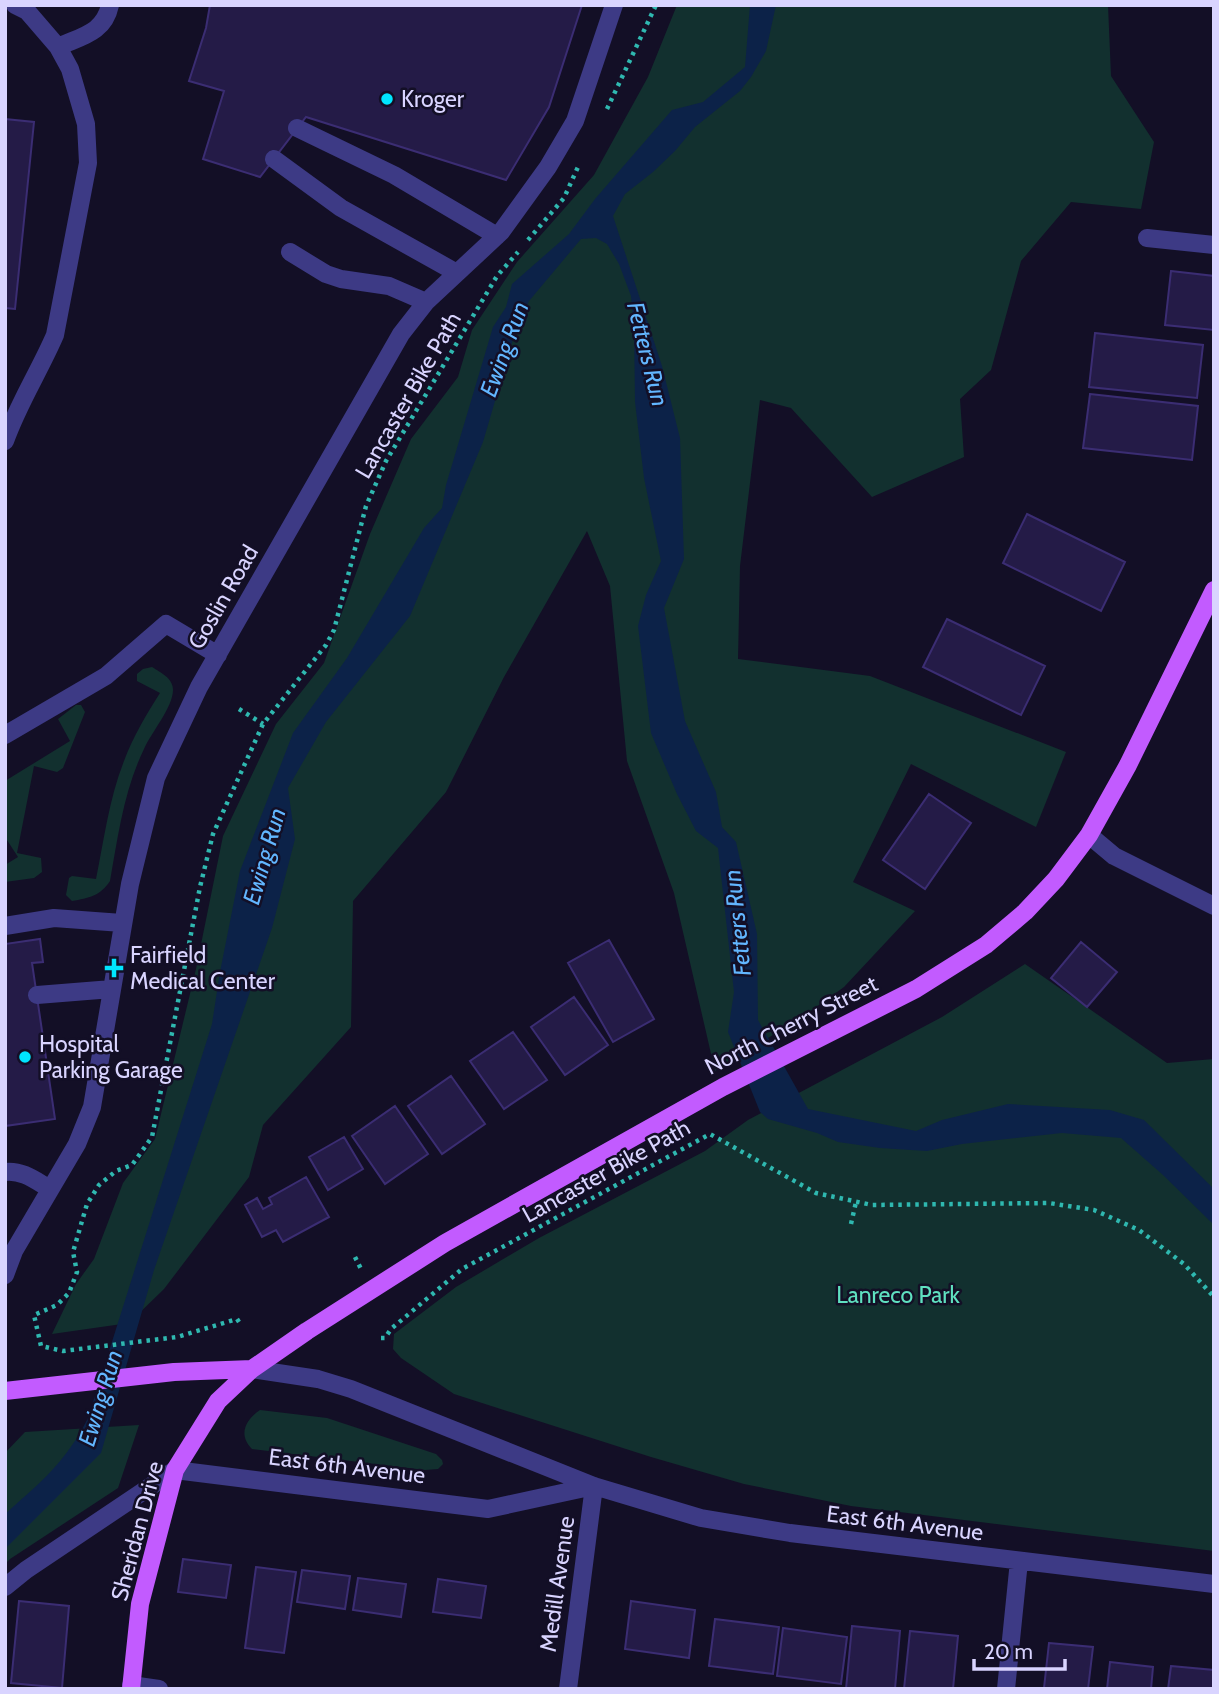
<svg xmlns="http://www.w3.org/2000/svg" width="1219" height="1694" font-family="Cabin,sans-serif">
<style>
.green{fill:#12302f}
.water{fill:#0c2248}
.building{fill:#241b47;stroke:#3b2d73;stroke-width:2}
.lines{fill:none;stroke-linecap:round;stroke-linejoin:round}
.path{stroke:#2fb8b0;stroke-width:4.5;stroke-dasharray:3.5 5;stroke-linecap:butt}
.minor{stroke:#3d3a85;stroke-width:18}
.major{stroke:#c25bff;stroke-width:18}
.poi-dot{fill:#00e5ff;stroke:#130f26;stroke-width:2.5}
.labels{text-anchor:middle;dominant-baseline:central;stroke-width:5;stroke-linejoin:round;paint-order:stroke}
.poi-label{font-size:23px;fill:#d9d4ff;stroke:#130f26;text-anchor:start}
.street-label{font-size:23px;fill:#d9d4ff;stroke:#130f26}
.park-label{font-size:23px;fill:#5fe0c0;stroke:#130f26}
.water-label{font-size:24px;font-style:italic;fill:#62b6ff;stroke:#130f26}
</style>
<rect width="100%" height="100%" fill="#130f26"/>
<!-- green -->
<path class="green" d="M677,5H1108L1111,76L1154,142L1141,209L1071,202L1021,261L991,370L960,399L964,457L872,497L791,408L760,400L740,566L738,659L870,676L1066,752L1036,827L911,764L853,882L915,911L844,987L802,1017L715,1071L674,893L627,761L610,586L587,531L504,677L446,792L353,901L351,1027L263,1125L249,1177L164,1289L129,1323L52,1334L76,1284L94,1259L123,1183L155,1139L196,969L223,836L276,724L324,663L370,534L411,439L458,377L472,330L517,262L594,175L648,77Z
M152,667C161,673 173,678 173,690C173,707 151,733 144,749C124,790 118,836 110,881C100,896 89,898 72,901L66,895L69,878L72,876L96,879C104,840 109,799 124,761C133,737 146,715 160,693L137,681V674L143,669Z
M76,705H81L85,712L63,768L57,772L34,766L17,853L41,858L42,872L34,878L5,882V865L18,857L5,837V781L70,741L58,719Z
M1025,964L1167,1063L1214,1059V1551L851,1506L744,1484L651,1457L454,1394L401,1358L393,1349L394,1334L456,1287L539,1238L705,1151L748,1120L942,1017Z
M260,1410L327,1418L436,1454L442,1460L443,1464L438,1469L425,1470L252,1449C238,1435 245,1420 260,1410Z
M139,1425L118,1488L10,1559L5,1564V1453L25,1432Z"/>
<!-- water -->
<path class="water" d="M750,5H776L766,51L751,77L740,91L695,127L675,151L653,172L625,194L613,216L662,366L680,438L684,559L664,608L685,721L716,792L722,827L736,842L757,934L758,1020L808,1109L916,1131L942,1120L1008,1104L1110,1110L1144,1120L1214,1189V1225L1163,1175L1121,1138L1062,1133L962,1144L927,1151L880,1148L838,1142L817,1133L768,1119L760,1112L728,1032L734,992L718,848L696,831L677,794L651,733L638,626L646,595L661,561L644,478L635,402L634,328L631,296L619,264L607,244L596,238L581,239L529,301L516,329L483,442L410,616L326,722L288,788L295,839L272,928L154,1270L101,1453L5,1549V1514C41,1482 66,1462 88,1418L212,1024L220,972L240,871L293,733L347,658L424,528L442,508L446,485L493,327L506,307L512,284L569,234L595,199L672,110L703,102L745,67Z"/>
<!-- building -->
<path class="building" d="M210,5H582L549,107L506,180L306,117L260,177L203,159L224,91L189,81L206,28Z
M5,119L34,122L15,309L5,308Z
M1171,271L1214,276V330L1165,325Z
M1095,333L1203,345L1197,398L1089,387Z
M1090,394L1198,406L1192,460L1083,448Z
M1027,514L1125,562L1101,611L1003,563Z
M947,619L1045,666L1021,715L923,667Z
M929,794L971,823L925,889L883,860Z
M40,939L43,962L32,963L55,1119L5,1126V944Z
M609,940L654,1019L613,1042L568,963Z
M1081,942L1117,972L1087,1007L1051,978Z
M574,997L608,1045L565,1075L531,1027Z
M513,1032L547,1080L504,1109L470,1061Z
M451,1076L485,1124L442,1154L408,1106Z
M395,1106L428,1154L385,1184L352,1136Z
M344,1137L363,1169L328,1190L309,1157Z
M306,1177L329,1217L283,1242L276,1230L262,1237L245,1205L257,1198L263,1209L272,1204L269,1198Z
M183,1559L231,1565L226,1598L178,1592Z
M256,1567L296,1572L284,1653L245,1648Z
M302,1570L350,1576L345,1609L297,1602Z
M358,1578L406,1584L401,1617L353,1610Z
M438,1579L486,1586L481,1618L433,1612Z
M19,1601L69,1606L62,1688L11,1683Z
M631,1601L695,1610L689,1658L625,1649Z
M715,1619L779,1627L773,1674L709,1666Z
M852,1626L900,1631L895,1689H846Z
M783,1628L847,1637L841,1684L777,1676Z
M910,1631L958,1636L953,1689H904Z
M1049,1643L1093,1647L1088,1689L1044,1688Z
M1110,1662L1153,1667L1151,1689H1107Z
M1171,1666L1214,1670L1213,1689H1168Z"/>
<g class="lines">
<!-- path -->
<path class="path" d="M607,109L656,5
M528,240L564,198L578,167
M239,709L263,724
M851,1224L856,1202
M355,1257L361,1269
M239,1322L237,1319L177,1337L63,1351L41,1346L34,1315L57,1305L69,1293L77,1272L73,1252L87,1204L99,1185L116,1171L132,1165L152,1137L200,887L213,834L263,724L326,645L334,630L366,506L386,461L497,276L518,252
M381,1338H385L391,1329L462,1269L710,1134L816,1193L872,1205L1049,1203L1094,1210L1139,1230L1184,1264L1214,1297"/>
<!-- minor -->
<path class="minor" d="M58,47C82,36 104,33 110,5
M297,128L394,175L497,236
M274,159L341,208L457,273
M1147,238L1214,245
M290,252L326,274L341,279L389,286L426,302
M5,441C19,402 39,372 55,335L88,163L86,124L70,69L58,47L27,11L15,5
M5,735L106,676L166,624L218,655
M1089,835L1114,856L1214,906
M5,926L54,918L122,923
M37,995L112,989
M5,1172C23,1170 36,1181 50,1189
M5,1275L14,1251L77,1144L92,1107L130,884L156,778L199,687L401,334L426,302L501,232L548,167L575,121L614,5
M252,1369L318,1379L351,1389L594,1486L701,1518L790,1533L1214,1584
M5,1587L26,1570L175,1470L488,1509L594,1486
M131,1685L159,1689
M568,1689L594,1486
M1006,1689L1019,1561"/>
<!-- major -->
<path class="major" d="M5,1391L174,1372L252,1369
M131,1689L140,1604L175,1470L218,1401L252,1369L307,1331L445,1243L723,1087L916,989L986,945L1025,912L1056,879L1089,835L1128,765L1214,590"/>
</g>
<!-- markers -->
<g class="poi-dot">
<circle cx="387" cy="99" r="7"/>
<path d="M110.5 957.5h7v7h7v7h-7v7h-7v-7h-7v-7h7z"/>
<circle cx="25" cy="1057" r="7"/>
</g>
<g class="labels">
<!-- poi labels -->
<g class="poi-label">
<text x="401" y="99">Kroger</text>
<text x="130" y="955">Fairfield<tspan x="130" dy="26">Medical Center</tspan></text>
<text x="39" y="1044">Hospital<tspan x="39" dy="26">Parking Garage</tspan></text>
</g>
<!-- street labels -->
<g class="street-label">
<text transform="translate(408 395) rotate(-60)">Lancaster Bike Path</text>
<text transform="translate(223 597) rotate(-60)">Goslin Road</text>
<text transform="translate(791 1025) rotate(-27)">North Cherry Street</text>
<text transform="translate(606 1171) rotate(-29)">Lancaster Bike Path</text>
<text transform="translate(347 1466) rotate(7)">East 6th Avenue</text>
<text transform="translate(905 1523) rotate(7)">East 6th Avenue</text>
<text transform="translate(137 1531) rotate(-75)">Sheridan Drive</text>
<text transform="translate(557 1584) rotate(-82)">Medill Avenue</text>
</g>
<!-- park labels -->
<g class="park-label">
<text x="898" y="1295">Lanreco Park</text>
</g>
<!-- water labels -->
<g class="water-label">
<text transform="translate(504 349) rotate(-70)">Ewing Run</text>
<text transform="translate(648 354) rotate(76)">Fetters Run</text>
<text transform="translate(264 856) rotate(-74)">Ewing Run</text>
<text transform="translate(737 923) rotate(-96)">Fetters Run</text>
<text transform="translate(100 1398) rotate(-73)">Ewing Run</text>
</g>
</g>
<!-- border -->
<rect width="1219" height="1694" fill="none" stroke="#d9d4ff" stroke-width="14"/>
<!-- scale -->
<path d="M974 1659v10h91v-10" fill="none" stroke="#d9d4ff" stroke-width="3.5"/>
<text x="984" y="1659" font-size="21" fill="#d9d4ff" stroke="#130f26" stroke-width="5" paint-order="stroke">20 m</text>
</svg>
